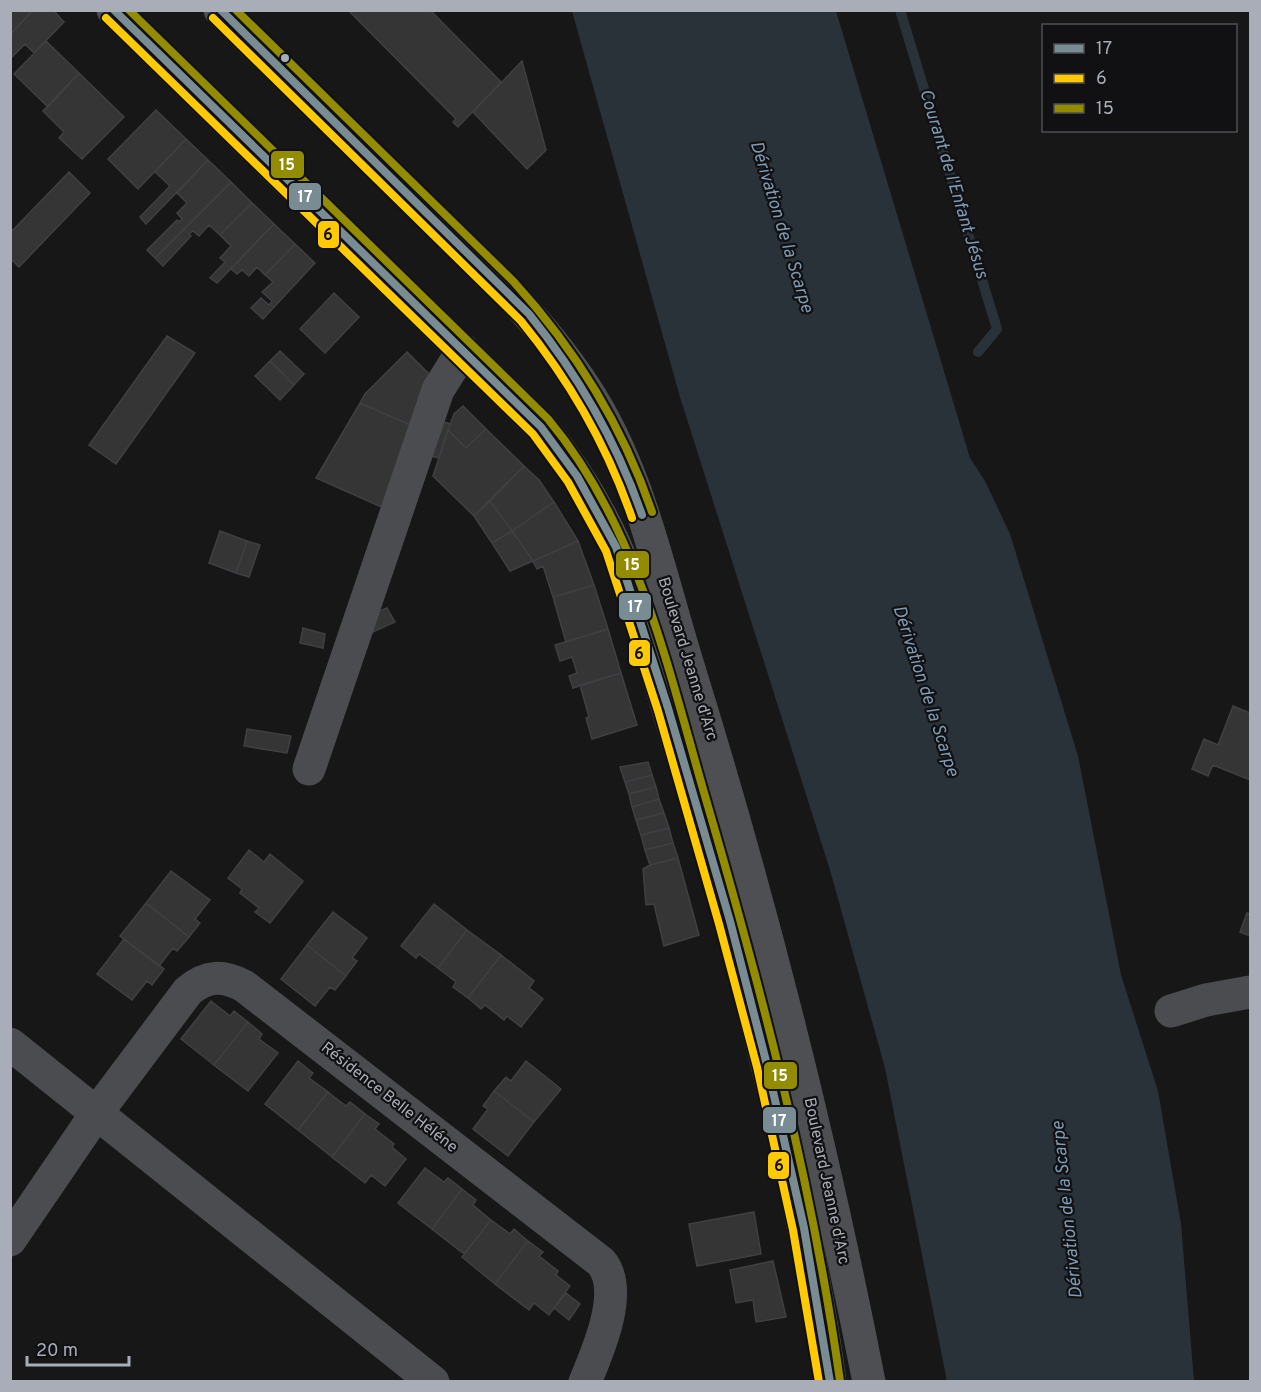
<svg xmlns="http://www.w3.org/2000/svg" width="1261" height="1392" font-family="Overpass,sans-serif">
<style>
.water{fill:#2a3239}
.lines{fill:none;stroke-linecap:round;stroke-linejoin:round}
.stream{stroke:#2a3239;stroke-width:10}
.building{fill:#353536;stroke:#3f4043;stroke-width:1.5}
.minor{stroke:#4b4c50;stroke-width:33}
.major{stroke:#4d4f52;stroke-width:33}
.bus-1-casing{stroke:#111113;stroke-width:12}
.bus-2-casing{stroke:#111113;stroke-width:12}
.bus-3-casing{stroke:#111113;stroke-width:12}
.bus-1{stroke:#7a8c93;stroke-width:8}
.bus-2{stroke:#ffc904;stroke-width:8}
.bus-3{stroke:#938b00;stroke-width:8}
.bus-dot{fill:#a8adb8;stroke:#111113;stroke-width:2}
.labels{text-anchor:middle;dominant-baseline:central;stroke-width:4.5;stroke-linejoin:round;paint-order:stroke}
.street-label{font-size:16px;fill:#a8adb8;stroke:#111113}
.water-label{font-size:18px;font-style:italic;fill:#7f9bb3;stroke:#111113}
.line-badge{stroke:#111113;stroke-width:2}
.badge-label{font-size:16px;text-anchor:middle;font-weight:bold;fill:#fff}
.pale-badge-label{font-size:16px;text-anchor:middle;font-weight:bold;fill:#111}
</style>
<rect width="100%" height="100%" fill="#171717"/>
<!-- water -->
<path class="water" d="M572,11H836L970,458L985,481L1010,534L1078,756L1121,975L1158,1091L1181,1224L1194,1381H947L885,1068L830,870L680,397Z"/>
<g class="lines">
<!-- stream -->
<path class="stream" d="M900,10L997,329L978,352"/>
</g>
<!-- building -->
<path class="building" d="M10,10H33L10,35Z
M33,10H53L64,22L34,53L25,44L10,59V35Z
M348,10H430L501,82L458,127L453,122L456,119Z
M46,41L79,73L48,107L14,74Z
M522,61L546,150L527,169L473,112Z
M79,73L124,117L82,159L59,138L64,132L43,111Z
M156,110L186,139L138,189L108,159Z
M186,139L208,160L146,224L140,217L170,186L155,172Z
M208,160L231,182L155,258L147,250L177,220L179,222L182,219L177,213L187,203L177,193Z
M69,172L90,193L19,267L10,258V233Z
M231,182L252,203L220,235L209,225L199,236L193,231L189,234L191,236L163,266L155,258Z
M252,203L274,224L217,283L210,278L225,262L220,258L231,246L220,235Z
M274,224L295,244L265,275L257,267L249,276L242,270L237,274L231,269Z
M295,244L315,263L263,319L251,308L261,298L269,305L272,301L262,292L273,282L265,275Z
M334,293L359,317L325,353L300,329Z
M167,336L195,353L116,464L89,445Z
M280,351L304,374L294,385L270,361Z
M407,352L434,379L415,427L360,403L365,394Z
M270,361L294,385L280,400L255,376Z
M360,403L415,427L386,509L316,478Z
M463,406L486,429L466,448L448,430L454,414Z
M436,419L450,424L439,458L424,454Z
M486,429L524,466L474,516L433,476L448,430L466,448Z
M524,466L539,480L554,502L512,531L490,501Z
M490,501L512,531L492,543L474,516Z
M554,502L578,541L533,561L512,531Z
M220,531L247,541L236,573L209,563Z
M512,531L533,561L510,571L492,543Z
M247,541L260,545L249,577L236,573Z
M578,541L594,585L553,597L543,566L537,569L533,561Z
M594,585L608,629L566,642L553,597Z
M387,608L395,622L362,637L368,616Z
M303,628L325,634L323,648L300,643Z
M608,629L621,673L573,688L569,676L577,673L572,657L560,661L555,645Z
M621,673L637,725L592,739L586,718L589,717L580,685Z
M1233,706L1250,713V780L1213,765L1208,776L1192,769L1204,739L1218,745Z
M247,729L291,736L287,753L244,746Z
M648,762L652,775L625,782L620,767Z
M652,775L656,787L629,794L625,782Z
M656,787L659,799L632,807L629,794Z
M659,799L664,813L636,820L632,807Z
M664,813L669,828L641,835L636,820Z
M669,828L673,843L645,850L641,835Z
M673,843L678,858L650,865L645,850Z
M249,850L264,862L270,854L303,881L270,923L255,912L259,908L240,893L242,889L228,878Z
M678,858L699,935L664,946L654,904L646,905L643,869L650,865Z
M171,871L210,900L195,919L200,923L189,937L146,903Z
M146,903L189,937L177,951L173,948L159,966L120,936Z
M434,904L467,930L438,968L419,954L416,958L401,946Z
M333,912L367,938L352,958L357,961L346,976L307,945Z
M1247,913L1250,914V936L1240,932Z
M467,930L501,955L468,998L453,987L456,982L438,968Z
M124,939L164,969L152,985L147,981L132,1000L97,974Z
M307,945L346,976L335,990L330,987L315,1006L281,979Z
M501,955L534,981L529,988L543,999L521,1027L507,1016L504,1020L485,1005L481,1009L468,998Z
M211,1001L230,1016L234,1011L248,1022L214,1065L181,1039Z
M248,1022L262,1034L259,1039L278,1053L248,1091L214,1065Z
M298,1061L313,1073L309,1078L328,1092L298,1130L265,1104Z
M526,1061L561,1089L534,1122L494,1091L506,1077L511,1081Z
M494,1091L534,1122L508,1156L473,1129L488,1109L483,1106Z
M328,1092L346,1106L350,1102L365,1114L332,1157L298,1130Z
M365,1114L379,1124L375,1129L394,1144L392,1147L406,1159L385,1186L371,1175L365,1183L332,1157Z
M425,1168L444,1182L448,1178L462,1189L432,1229L398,1203Z
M462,1189L476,1200L473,1205L491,1220L464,1254L432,1229Z
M754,1212L761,1254L697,1266L689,1224Z
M491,1220L510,1234L514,1229L528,1241L495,1284L462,1257Z
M528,1241L543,1252L539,1256L558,1271L556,1275L570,1286L549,1315L534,1303L529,1310L495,1284Z
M773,1261L786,1317L756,1322L753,1300L736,1303L730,1270Z
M566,1293L580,1304L569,1320L554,1308Z"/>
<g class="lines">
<!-- minor -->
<path class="minor" d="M309,769L438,390L463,350
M1171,1011L1206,1000L1250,992
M10,1044L433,1382
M10,1240L98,1111L188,991C207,975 223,975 244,986L601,1262C625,1290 598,1351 585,1382"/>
<!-- major -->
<path class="major" d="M113,10L541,427C576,469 603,515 624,566C683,755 740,944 784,1137C802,1218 819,1299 830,1382
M220,10C287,76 355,142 422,208C481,264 540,319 585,388C638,468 658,568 686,659C760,897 821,1137 869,1382"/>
<!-- bus-1 casing -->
<g class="bus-1-casing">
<path id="bus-1" d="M114,10L541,427L577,476L616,547L668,708L730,921L767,1065L804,1228L830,1382
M221,10L529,314C579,376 616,440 642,515"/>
</g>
<!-- bus-2 casing -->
<g class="bus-2-casing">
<path id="bus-2" d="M106,18L533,434L568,482L606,551L658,711L719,924L757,1067L793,1230L819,1382
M213,18L521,321C570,381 607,445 632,518"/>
</g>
<!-- bus-3 casing -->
<g class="bus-3-casing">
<path id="bus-3" d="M129,10L548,419C638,527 667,665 705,796C761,988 812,1182 840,1381
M236,10L513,281C576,350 622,424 652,512"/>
</g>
<!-- bus-1 -->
<use href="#bus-1" class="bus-1"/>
<!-- bus-2 -->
<use href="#bus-2" class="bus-2"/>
<!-- bus-3 -->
<use href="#bus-3" class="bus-3"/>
</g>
<!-- markers -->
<circle class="bus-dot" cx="285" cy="58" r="5"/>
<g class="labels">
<!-- street labels -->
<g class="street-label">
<text transform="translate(687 659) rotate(73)">Boulevard Jeanne d'Arc</text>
<text transform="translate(389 1098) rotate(38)">Résidence Belle Héléne</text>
<text transform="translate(826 1181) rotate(78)">Boulevard Jeanne d'Arc</text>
</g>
<!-- water labels -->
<g class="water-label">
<text transform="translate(953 184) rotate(73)">Courant de l'Enfant Jésus</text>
<text transform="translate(781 227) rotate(73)">Dérivation de la Scarpe</text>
<text transform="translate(925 691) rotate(72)">Dérivation de la Scarpe</text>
<text transform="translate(1068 1210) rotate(-96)">Dérivation de la Scarpe</text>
</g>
</g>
<g class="line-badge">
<rect x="270" y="150" width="35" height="29" rx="6" fill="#938b00"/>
<rect x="288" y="182" width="34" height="29" rx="6" fill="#7a8c93"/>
<rect x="317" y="220" width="23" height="29" rx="6" fill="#ffc904"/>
<rect x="615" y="550" width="35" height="29" rx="6" fill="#938b00"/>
<rect x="618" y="592" width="34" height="29" rx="6" fill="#7a8c93"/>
<rect x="628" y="639" width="23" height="28" rx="6" fill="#ffc904"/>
<rect x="763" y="1061" width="35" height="29" rx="6" fill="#938b00"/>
<rect x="762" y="1106" width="35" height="28" rx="6" fill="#7a8c93"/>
<rect x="767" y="1151" width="23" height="29" rx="6" fill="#ffc904"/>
</g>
<g class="badge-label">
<text x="287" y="170">15</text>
<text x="305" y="202">17</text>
<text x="632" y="570">15</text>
<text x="635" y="612">17</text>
<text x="780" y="1081">15</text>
<text x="779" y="1126">17</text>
</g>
<g class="pale-badge-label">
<text x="328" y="240">6</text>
<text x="639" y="659">6</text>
<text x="779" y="1171">6</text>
</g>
<!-- border -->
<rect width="1261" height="1392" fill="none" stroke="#a8adb8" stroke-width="24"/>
<!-- legend -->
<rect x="1042" y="24" width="195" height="108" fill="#111113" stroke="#4d4f55" stroke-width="1.5"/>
<rect x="1054" y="44" width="30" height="9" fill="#7a8c93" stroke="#4d4f55" stroke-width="1.5"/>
<text x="1096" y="54" font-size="18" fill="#a8adb8">17</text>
<rect x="1054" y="74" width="30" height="9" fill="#ffc904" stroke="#4d4f55" stroke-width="1.5"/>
<text x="1096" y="84" font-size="18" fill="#a8adb8">6</text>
<rect x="1054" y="104" width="30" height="9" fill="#938b00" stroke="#4d4f55" stroke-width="1.5"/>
<text x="1096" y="114" font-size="18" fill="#a8adb8">15</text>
<!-- scale -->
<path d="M27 1356v9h102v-9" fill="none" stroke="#a8adb8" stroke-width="3"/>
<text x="36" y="1356" font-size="18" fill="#a8adb8" stroke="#111113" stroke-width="4.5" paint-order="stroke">20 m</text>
</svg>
